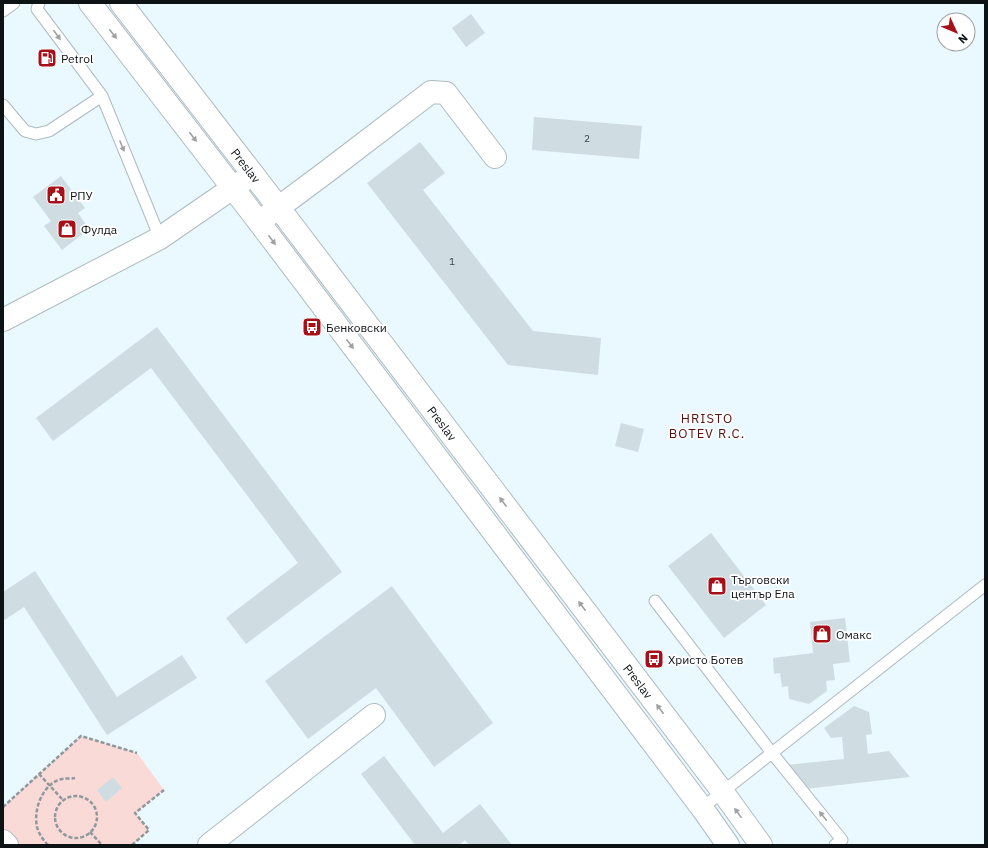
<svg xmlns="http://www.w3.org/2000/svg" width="988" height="848" font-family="'IBM Plex Sans',sans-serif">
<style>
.green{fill:#fadad6}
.building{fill:#cfdde3}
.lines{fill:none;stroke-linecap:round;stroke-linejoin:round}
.service-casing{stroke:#adbbc1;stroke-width:13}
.minor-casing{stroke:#adbbc1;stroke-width:24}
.secondary-casing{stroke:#adbbc1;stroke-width:24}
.path{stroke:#8e989d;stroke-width:2.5;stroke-dasharray:4 2;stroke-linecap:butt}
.service{stroke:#fff;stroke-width:11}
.minor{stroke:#fff;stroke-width:22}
.secondary{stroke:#fff;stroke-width:22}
.oneway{fill:#9ea0a1}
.labels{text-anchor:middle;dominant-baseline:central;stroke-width:3.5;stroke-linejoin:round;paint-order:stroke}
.number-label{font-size:10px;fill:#3e4548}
.poi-label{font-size:12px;fill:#0d1214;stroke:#fff;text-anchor:start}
.street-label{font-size:12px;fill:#0d1214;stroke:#fff}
.neighbourhood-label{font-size:13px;letter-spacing:1px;fill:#581312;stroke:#fff}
</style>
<rect width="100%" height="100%" fill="#eaf8ff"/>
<!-- green -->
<path class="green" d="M81,736L137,753L164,790L136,813L149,830L132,845H7L3,841V807Z"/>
<!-- building -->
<path class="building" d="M471,14L485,33L466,47L452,28Z
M534,117L642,126L639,159L532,150Z
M420,142L445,173L423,190L533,331L601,338L598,375L508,365L367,183Z
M61,176L85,208L78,213L89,229L62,250L44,226L51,221L33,197Z
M157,327L342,572L246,644L226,618L298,563L151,368L53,441L36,418Z
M621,423L644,429L638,452L615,446Z
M711,533L766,605L724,638L668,566Z
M35,571L117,697L182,655L197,678L107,735L24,607L3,621V592Z
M392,586L493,723L434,767L376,688L308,739L265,681Z
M845,618L850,662L833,664L835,680L826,681L827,691L809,704L789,699L788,686L782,687L780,673L774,674L773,658L813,653L810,622Z
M854,706L869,712L872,734L866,735L868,754L889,751L910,777L805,789L786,765L844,759L842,737L831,738L824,728Z
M384,756L443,833L480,804L512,845H469L465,840L459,845H415L361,774Z
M113,777L122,788L106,802L97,790Z"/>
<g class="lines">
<!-- service casing -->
<g class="service-casing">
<path id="service" d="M39,3L37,9L102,96L160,238
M3,11L14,3
M3,105L25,131L36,134L49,131L102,96
M655,601L772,753L842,840L835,845
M702,808L985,585"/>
</g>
<!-- minor casing -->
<g class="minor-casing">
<path id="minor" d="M259,222L325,173L431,92L446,93L495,157
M3,320L160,238L253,174
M3,841L7,845
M209,845L374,715"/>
</g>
<!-- secondary casing -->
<g class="secondary-casing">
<g id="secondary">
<path d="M90,3L259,222L702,808L728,845"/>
<path id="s1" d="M121,3L279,208L722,791L761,845"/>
</g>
</g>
<!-- path -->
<path class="path" d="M39,774L63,800
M55 817a21 21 0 1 1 42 0a21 21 0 1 1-42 0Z
M3,807L81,736L137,753
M90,832L102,845
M48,845C43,840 39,834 37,827C33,809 43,783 62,779C66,778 71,779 75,778
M132,845L149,830L135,813L164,790"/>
<!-- service -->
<use href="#service" class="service"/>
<!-- minor -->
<use href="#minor" class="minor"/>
<!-- secondary -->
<use href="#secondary" class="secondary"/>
</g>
<!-- one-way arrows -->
<defs><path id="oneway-solid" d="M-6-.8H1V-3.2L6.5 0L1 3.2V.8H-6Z"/></defs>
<g class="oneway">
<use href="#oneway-solid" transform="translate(113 34) rotate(52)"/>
<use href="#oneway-solid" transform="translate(57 35) rotate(54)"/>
<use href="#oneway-solid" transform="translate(193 137) rotate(52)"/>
<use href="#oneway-solid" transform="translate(122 146) rotate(68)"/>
<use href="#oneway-solid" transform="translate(272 240) rotate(53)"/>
<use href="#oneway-solid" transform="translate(350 344) rotate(53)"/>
<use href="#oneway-solid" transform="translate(503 502) rotate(-127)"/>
<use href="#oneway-solid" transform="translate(582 606) rotate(-127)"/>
<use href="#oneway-solid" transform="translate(660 709) rotate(-127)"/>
<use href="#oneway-solid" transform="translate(738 813) rotate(-126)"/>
<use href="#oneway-solid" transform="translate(823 816) rotate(-129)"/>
</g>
<!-- icons -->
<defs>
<g id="fuel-square" transform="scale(1)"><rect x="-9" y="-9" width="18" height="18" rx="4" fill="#a61019" stroke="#fff"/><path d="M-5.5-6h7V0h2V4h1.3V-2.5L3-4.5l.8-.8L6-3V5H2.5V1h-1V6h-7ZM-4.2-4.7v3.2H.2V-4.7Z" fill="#fff"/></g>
<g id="civic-square" transform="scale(1)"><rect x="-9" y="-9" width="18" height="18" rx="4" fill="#a61019" stroke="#fff"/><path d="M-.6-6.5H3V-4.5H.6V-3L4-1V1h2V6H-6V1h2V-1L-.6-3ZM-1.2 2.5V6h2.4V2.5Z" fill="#fff"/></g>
<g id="shop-square" transform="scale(1)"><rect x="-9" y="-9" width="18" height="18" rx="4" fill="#a61019" stroke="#fff"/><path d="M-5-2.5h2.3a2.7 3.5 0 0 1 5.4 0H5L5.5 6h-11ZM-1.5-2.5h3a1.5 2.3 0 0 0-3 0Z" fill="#fff"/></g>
<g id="bus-square" transform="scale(1)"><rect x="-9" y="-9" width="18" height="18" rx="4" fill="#a61019" stroke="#fff"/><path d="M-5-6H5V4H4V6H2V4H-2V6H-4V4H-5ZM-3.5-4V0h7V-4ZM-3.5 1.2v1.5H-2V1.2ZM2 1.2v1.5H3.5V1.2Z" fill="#fff"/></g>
</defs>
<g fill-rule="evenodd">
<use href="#fuel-square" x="47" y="58"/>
<use href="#civic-square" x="56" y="195"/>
<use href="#shop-square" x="67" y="229"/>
<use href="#bus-square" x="312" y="327"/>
<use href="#shop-square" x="717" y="586"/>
<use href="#shop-square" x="822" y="634"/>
<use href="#bus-square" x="654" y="659"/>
</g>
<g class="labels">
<!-- number labels -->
<g class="number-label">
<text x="587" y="138">2</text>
<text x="452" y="261">1</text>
</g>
<!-- poi labels -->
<g class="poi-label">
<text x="61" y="58">Petrol</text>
<text x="70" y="195">РПУ</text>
<text x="81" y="229">Фулда</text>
<text x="326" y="327">Бенковски</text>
<text x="731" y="579">Търговски<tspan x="731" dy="14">център Ела</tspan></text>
<text x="836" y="634">Омакс</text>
<text x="668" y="659">Христо Ботев</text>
</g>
<!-- street labels -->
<g class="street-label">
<text stroke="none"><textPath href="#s1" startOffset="205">Preslav</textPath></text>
<text stroke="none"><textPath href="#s1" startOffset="529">Preslav</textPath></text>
<text stroke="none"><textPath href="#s1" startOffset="853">Preslav</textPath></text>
</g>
<!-- neighbourhood labels -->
<g class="neighbourhood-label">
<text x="707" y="418">HRISTO<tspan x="707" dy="15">BOTEV R.C.</tspan></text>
</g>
</g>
<!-- border -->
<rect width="988" height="848" fill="none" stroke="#0d1214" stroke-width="8"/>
<!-- north arrow -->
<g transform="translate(956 32) rotate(134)"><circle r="19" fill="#ffffff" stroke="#9ea0a1"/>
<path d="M0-3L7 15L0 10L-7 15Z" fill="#a61019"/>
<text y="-6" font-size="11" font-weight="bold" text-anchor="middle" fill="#0d1214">N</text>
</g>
</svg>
